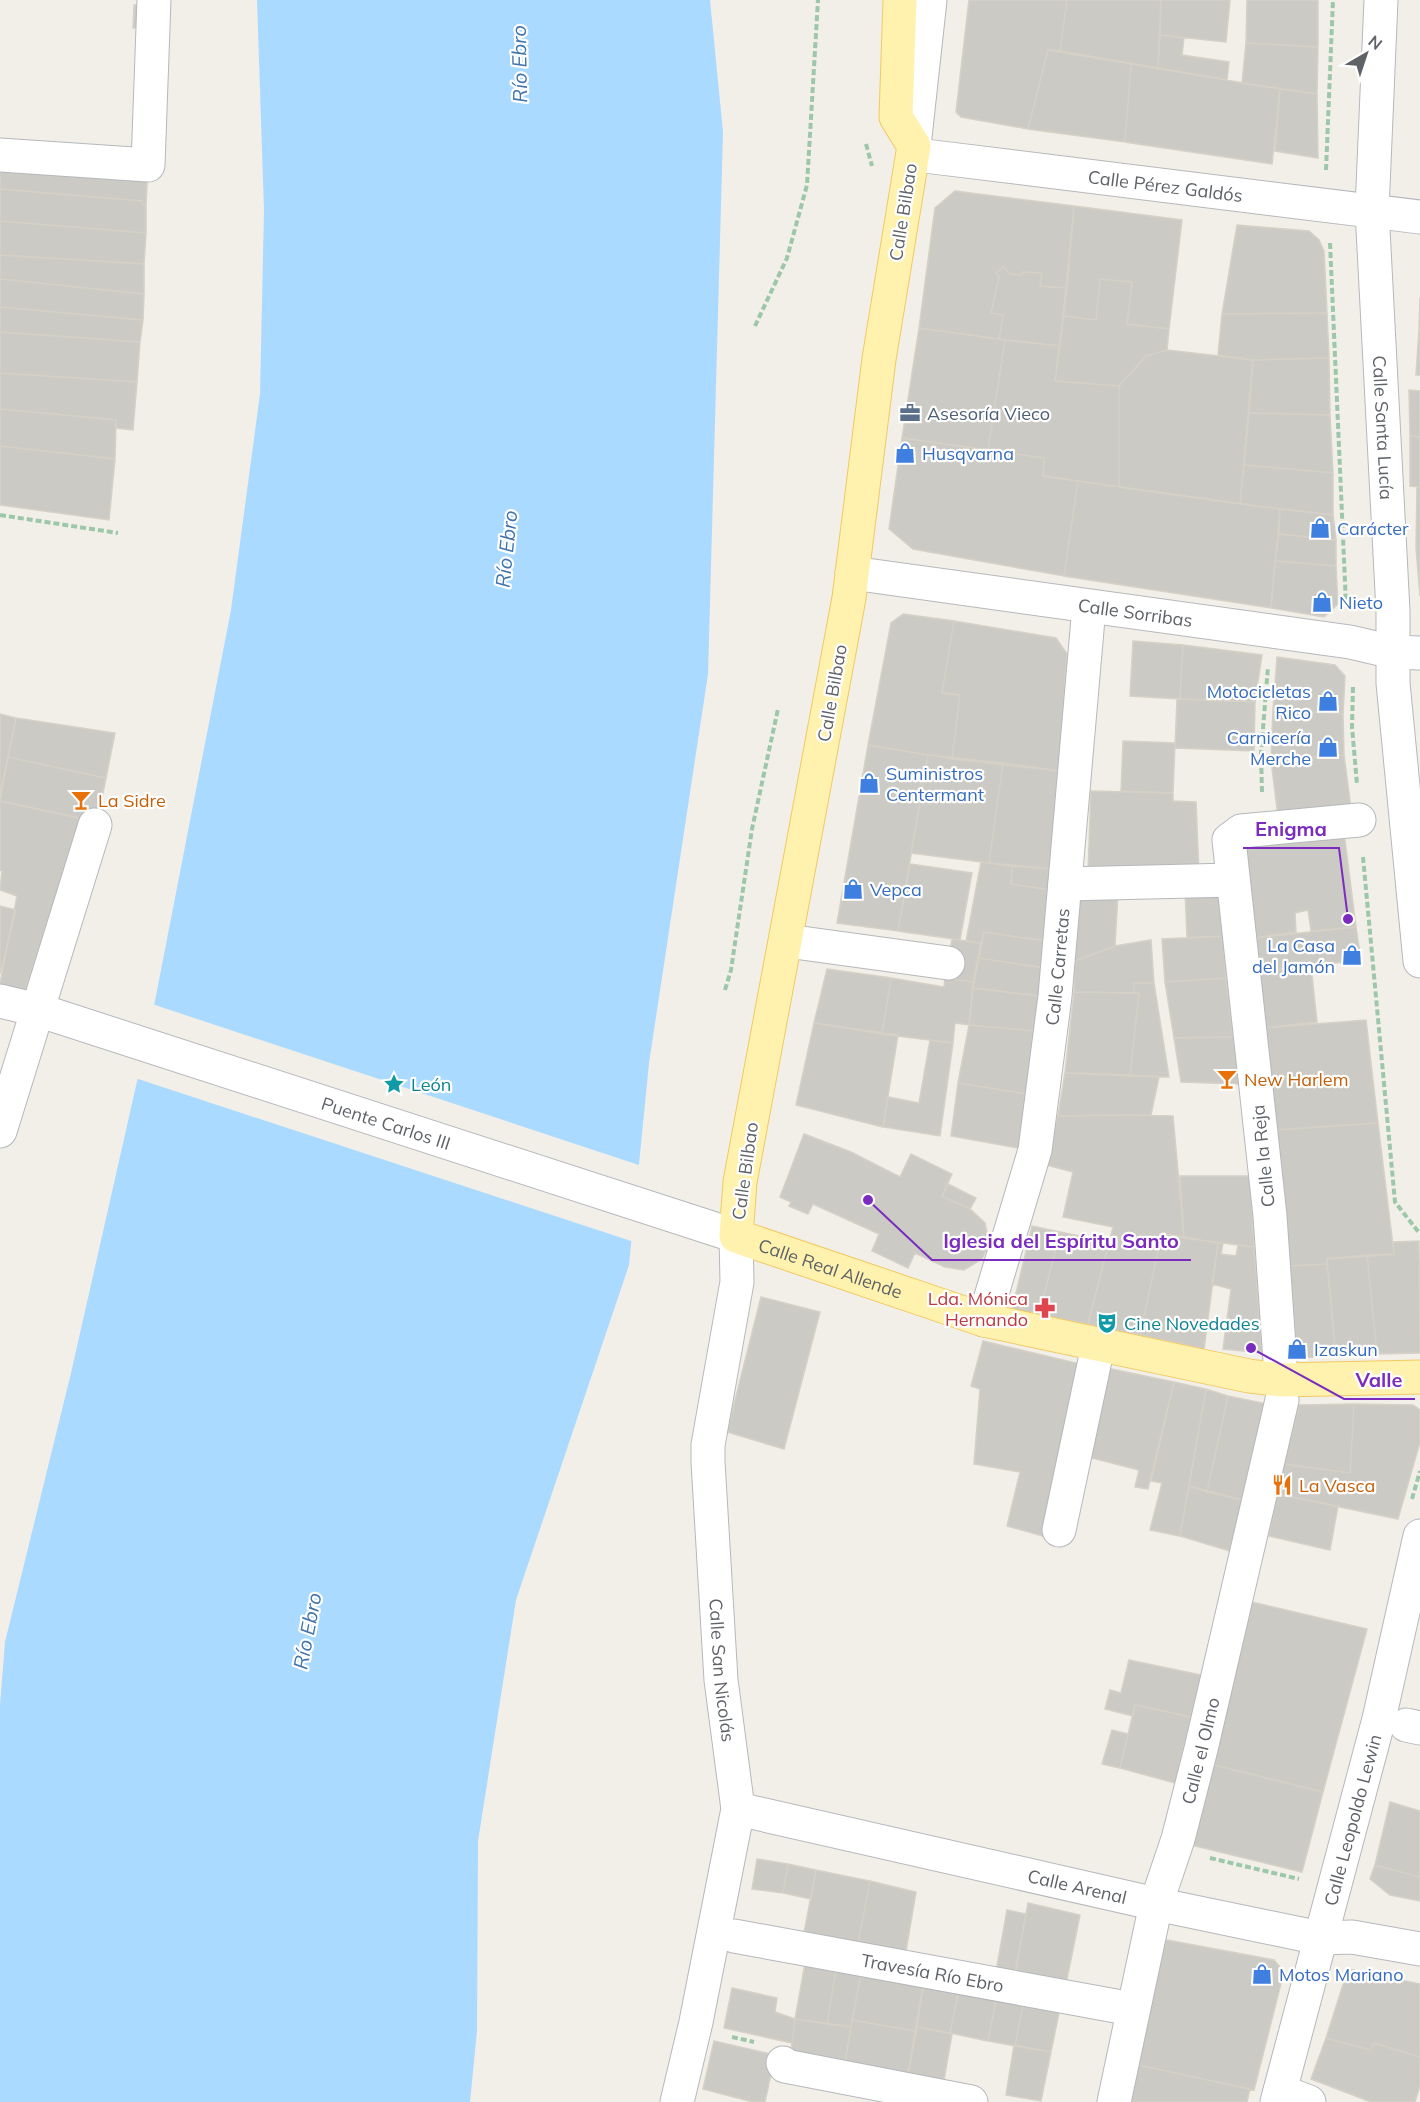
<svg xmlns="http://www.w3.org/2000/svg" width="1420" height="2102" font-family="Mulish,sans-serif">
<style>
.water{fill:#aadaff}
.pier{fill:#f1efe8}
.building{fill:#cccac5;stroke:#d6d1c6;stroke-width:1.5}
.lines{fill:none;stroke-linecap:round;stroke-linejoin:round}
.minor-casing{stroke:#b5b8bc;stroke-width:35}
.major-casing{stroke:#f2c960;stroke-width:35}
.path{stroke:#9cc7a9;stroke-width:4;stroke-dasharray:6 3;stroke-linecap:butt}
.minor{stroke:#fff;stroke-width:33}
.major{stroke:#fff2af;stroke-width:33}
.labels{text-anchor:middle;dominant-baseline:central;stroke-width:4.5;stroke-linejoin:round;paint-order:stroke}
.street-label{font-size:18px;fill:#5f6368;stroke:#fff}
.service-label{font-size:18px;fill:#4e5e75;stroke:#fff;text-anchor:start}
.shop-label{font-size:18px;fill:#366cbe;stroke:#fff;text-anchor:start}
.food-label{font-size:18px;fill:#c56008;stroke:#fff;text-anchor:start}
.culture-label{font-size:18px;fill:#0d838f;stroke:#fff;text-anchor:start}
.health-label{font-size:18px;fill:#be3a42;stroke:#fff;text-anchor:end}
.water-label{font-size:20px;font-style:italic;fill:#4174aa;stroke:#fff}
.leader{fill:none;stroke:#7b2cbf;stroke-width:2}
.callout-dot{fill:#7b2cbf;stroke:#fff;stroke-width:2}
.callout-label{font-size:20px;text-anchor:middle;font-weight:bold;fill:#7b2cbf;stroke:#fff;stroke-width:4.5;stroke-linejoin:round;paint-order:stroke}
</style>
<rect width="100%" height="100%" fill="#f1efe8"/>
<!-- water -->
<path class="water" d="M257,0H710L723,132L708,674L649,1063L629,1265L516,1600L478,1841L477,2031L470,2102H0V1705L5,1642L71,1373L153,1011L231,610L260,394L264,210Z"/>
<!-- pier -->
<path class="pier" d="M152,1004L642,1166L634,1242L135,1078Z"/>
<!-- building -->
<path class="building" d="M969,0H1067L1060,51L1048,50L1028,129L961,117L956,112Z
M1067,0H1161L1158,68L1060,51Z
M1161,0H1230L1226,42L1160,35Z
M1247,0H1318V47L1246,43Z
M134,5H156L155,27L133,28Z
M1160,35L1184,38L1182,55L1229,62L1227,80L1158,68Z
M1246,43L1318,47L1317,94L1242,83Z
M1048,50L1131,64L1125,142L1028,129Z
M1131,64L1280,89L1272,164L1125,142Z
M1280,89L1317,94L1318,158L1275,151Z
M0,155L148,165L146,205L142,204V201L0,189Z
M0,189L142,201V204L146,205V233L0,221Z
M955,191L1074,206L1067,288L1040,286L1042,273L1022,272V275L1011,274L1003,267L996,273L999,277L991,313L1003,315L999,339L919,328L935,208Z
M1074,206L1182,220L1169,329L1127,324L1132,282L1100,279L1096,320L1063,316Z
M0,221L146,233L144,264L0,255Z
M1237,225L1309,231L1319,240L1324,251L1327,313L1222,314Z
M0,255L144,264V294L0,279Z
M1003,267L1011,274L1022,275V272L1042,273L1040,286L1067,288L1060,346L999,339L1003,315L991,313L999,277L996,273Z
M0,279L144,294L143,320L0,307Z
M1100,279L1132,282L1127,324L1169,329L1167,350L1146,356L1119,386L1055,381L1063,316L1096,320Z
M1420,297V375H1416L1419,330Z
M0,307L143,320L140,342L0,332Z
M1327,313L1329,358L1253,360L1218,355L1222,314Z
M919,328L1005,340L988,450L902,438Z
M0,332L140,342L137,382L0,373Z
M1005,340L1060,346L1055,381L1119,386V487L1043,476L1044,458L988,450Z
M1167,350L1253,360L1240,504L1119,487V386L1146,356Z
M1329,358L1330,415L1249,413L1253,360Z
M0,373L137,382L133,430L116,428V420L0,409Z
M1409,390L1420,391V437L1410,436Z
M0,409L116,420L115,459L0,446Z
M1249,413L1330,415L1333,473L1244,465Z
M1410,436L1420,437V487L1410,486Z
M902,438L1044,458L1043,476L1078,481L1064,576L913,549L889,529Z
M0,446L115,459L109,520L0,505Z
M1244,465L1333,473V515L1240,504Z
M1078,481L1280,509L1271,608L1064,576Z
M1417,487H1420V596L1416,548Z
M1280,509L1333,515L1336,540L1279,534Z
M1279,534L1336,540V566L1275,561Z
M1275,561L1336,566L1338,604L1324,617L1271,608Z
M903,614L954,621L942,693L960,695L952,759L868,745L891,623Z
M954,621L1056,638L1067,654L1059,771L952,759L960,695L942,693Z
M1133,641L1183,645L1180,699L1130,696Z
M1183,645L1262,655L1255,702L1180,699Z
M1277,657L1335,665L1345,676L1343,714L1273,710Z
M1177,699L1255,702L1254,751L1175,748Z
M1273,710L1343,714L1344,755L1271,760Z
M0,714L16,718L0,794Z
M16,718L115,733L106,778L8,757Z
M1123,741L1175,743L1173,793L1121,791Z
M868,745L928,755L898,931L837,923Z
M928,755L1003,763L989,863L911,853Z
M1344,755L1351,808L1278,817L1271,760Z
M8,757L106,778L97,822L0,801Z
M1003,763L1059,771L1052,869L989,863Z
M1091,791L1173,793V801L1196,802L1199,873L1088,871Z
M0,801L81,818L25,991L0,984L17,896L0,890L2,871L0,870Z
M1335,833L1345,840L1356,927L1311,931L1308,910L1295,913L1296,932L1253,938L1241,849L1247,845Z
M981,862L1012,866L1011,884L1051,890L1046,941L984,932L981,943L966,941Z
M910,864L972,873L960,940L898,931Z
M1012,866L1052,869L1051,890L1011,884Z
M1222,888L1223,936L1187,938L1185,889Z
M1077,892L1118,893L1115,946L1075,961Z
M0,906L16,910L0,974Z
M1356,927L1361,960L1256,972L1253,938Z
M984,932L1046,941L1044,968L979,958Z
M1223,936L1226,978L1165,982L1162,939Z
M952,939L981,943L973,982L945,978Z
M1151,940L1154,983H1134V993L1074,992L1075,961L1115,946Z
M979,958L1044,968L1040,996L973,988Z
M1311,966L1317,1022L1263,1028L1256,972Z
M827,969L891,978L882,1034L814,1023Z
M891,978L944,987L945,978L973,982L969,1025L955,1023L953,1043L882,1034Z
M1226,978L1233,1037L1174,1038L1165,982Z
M1134,983H1154L1169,1077L1130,1075L1139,993H1134Z
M973,988L1040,996L1036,1031L969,1025Z
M1074,992L1139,993L1130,1075L1065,1073Z
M1366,1020L1378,1123L1276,1130L1263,1028Z
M814,1023L898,1035L883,1127L796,1105Z
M969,1025L1036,1031L1027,1094L958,1083Z
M1233,1037L1240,1084L1181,1082L1174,1038Z
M930,1040L953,1043L940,1136L883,1127L888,1097L919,1103Z
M1065,1073L1159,1077L1151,1115L1058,1116Z
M958,1083L1027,1094L1023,1149L951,1136Z
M1125,1115L1173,1116L1184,1238L1162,1233L1140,1335L1088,1324L1113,1227L1063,1217L1073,1172L1046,1165L1058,1116Z
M1378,1123L1394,1254L1327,1259V1264L1290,1266L1285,1197L1276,1130Z
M804,1134L851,1152L900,1177L911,1154L952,1174L942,1196L970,1209L985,1223L989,1243L982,1259L964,1270L945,1267L915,1253L908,1268L872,1251L879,1234L813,1204L808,1214L789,1206L791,1202L780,1197Z
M1180,1176H1250L1254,1247L1184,1238Z
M948,1184L976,1198L970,1209L942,1196Z
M1032,1226L1060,1232L1039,1315L1012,1310Z
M1060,1232L1109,1242L1088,1324L1039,1315Z
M1162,1233L1218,1243L1204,1349L1140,1335Z
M1419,1241L1420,1353L1377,1354L1367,1255L1394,1254L1393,1242Z
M1218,1243H1223L1221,1254L1236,1256L1238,1245L1254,1247L1262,1353L1223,1349L1231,1289L1212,1284Z
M1367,1255L1377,1354L1336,1356L1327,1259Z
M1327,1264L1336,1356L1297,1358L1290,1266Z
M761,1297L820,1312L784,1449L727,1432Z
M983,1341L1080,1364L1043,1536L1007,1526L1020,1472L974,1464L980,1389L971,1386Z
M1107,1368L1174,1382L1148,1489L1135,1487L1139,1470L1088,1457Z
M1174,1382L1206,1389L1180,1536L1150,1530L1162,1483L1151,1481Z
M1206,1389L1228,1396L1207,1492L1189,1486Z
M1228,1396L1267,1404L1243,1500L1207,1492Z
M1354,1404L1413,1405L1420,1410V1442L1398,1519L1277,1494L1284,1464L1350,1473Z
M1354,1404L1350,1473L1284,1464L1299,1405Z
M1189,1486L1243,1500L1230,1551L1180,1536Z
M1277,1494L1338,1506L1330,1550L1269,1536Z
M1252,1602L1367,1629L1323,1792L1210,1764Z
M1129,1660L1201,1675L1191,1717L1135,1705L1133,1716L1105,1709L1110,1690L1121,1693Z
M1135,1705L1191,1717L1175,1783L1120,1768Z
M1112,1730L1128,1734L1120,1768L1102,1764Z
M1210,1764L1323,1792L1302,1872L1191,1845Z
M1390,1802L1420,1811V1877L1375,1865Z
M757,1859L788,1864L783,1893L752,1889Z
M788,1864L816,1870L811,1899L783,1893Z
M1375,1865L1420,1877V1901L1390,1895L1370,1879Z
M816,1870L870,1881L857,1949L803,1938Z
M870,1881L916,1892L905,1957L857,1949Z
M1028,1903L1080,1915L1066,1984L1014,1978Z
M1007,1910L1026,1914L1014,1981L995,1977Z
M1167,1940L1274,1960L1284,1972L1254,2090L1138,2065L1159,1945Z
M806,1958L837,1964L827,2024L795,2019Z
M837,1964L862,1969L851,2027L827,2024Z
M862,1969L924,1981L915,2031L852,2020Z
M1348,1969L1420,1984V2057L1374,2043L1370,2050L1326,2038Z
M924,1981L959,1988L950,2033L917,2027Z
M732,1988L777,1998L775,2012L795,2019L792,2043L724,2028Z
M959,1988L997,1995L988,2041L950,2033Z
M997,1995L1024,2000L1015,2046L988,2041Z
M1024,2000L1060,2008L1051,2052L1015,2046Z
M795,2019L851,2027L844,2069L790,2058Z
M852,2020L915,2031L907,2080L844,2069Z
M917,2027L952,2034L943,2086L907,2080Z
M1326,2038L1370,2050L1374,2043L1420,2057V2086L1415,2102H1371L1311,2079Z
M714,2041L775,2055L765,2102H753L703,2089Z
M1014,2045L1051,2052L1041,2101L1006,2095Z
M1138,2065L1250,2089L1247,2102H1130Z"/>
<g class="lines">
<!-- minor casing -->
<g class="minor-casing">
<g id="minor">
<path id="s1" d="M930,0L914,146L925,156L1420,217"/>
<path id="s2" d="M1381,0L1372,210L1393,611V683L1420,961"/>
<path d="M0,155L148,165L154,0"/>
<path id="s3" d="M852,573L1350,642L1393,652L1420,653"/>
<path d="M1065,884L1233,880"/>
<path d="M787,941L948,963"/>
<path id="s4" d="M0,1001L38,1010L736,1236L737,1282L708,1445V1462L721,1680L738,1809L696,2022L677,2102"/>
<path d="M0,1131L95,825"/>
<path id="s5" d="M984,1320L1035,1150L1055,996L1089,607"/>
<path d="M1280,1361L1270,1216L1229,840L1241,831L1359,820"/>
<path d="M1059,1530L1095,1360"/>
<path d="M1406,1725L1420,1728"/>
<path id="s6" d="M738,1809L1156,1904L1320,1938L1352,1937L1420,1949"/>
<path id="s7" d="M734,1936L1132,2009"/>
<path d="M783,2063L785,2066L971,2102"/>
<path d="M1280,2091L1309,2102"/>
<path id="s8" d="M1114,2102L1156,1904L1178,1839L1201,1749L1282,1400"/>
<path id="s9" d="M1277,2102L1379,1719L1420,1536"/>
</g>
</g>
<!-- major casing -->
<g class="major-casing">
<g id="major">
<path id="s10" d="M900,0L896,117L914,146L879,359L849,598L740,1182L736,1236L984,1320L1249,1376L1281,1380L1420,1377"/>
</g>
</g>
<!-- path -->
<path class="path" d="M866,144L872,166
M1326,170L1333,0
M1330,243L1346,605
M755,326L787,258L807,185L818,0
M0,515L118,533
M1353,687L1352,727L1357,784
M1262,792L1261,753L1268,667
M1363,857L1395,1202L1420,1234
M725,990L731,970L752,829L778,709
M1412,1499L1420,1471
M1210,1858L1299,1879
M732,2037L754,2042"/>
<!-- minor -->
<use href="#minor" class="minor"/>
<!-- major -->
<use href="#major" class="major"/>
</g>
<!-- icons -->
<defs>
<g id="office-bare" transform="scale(1.62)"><path d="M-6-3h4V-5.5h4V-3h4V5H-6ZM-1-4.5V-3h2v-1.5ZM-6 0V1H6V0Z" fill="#5c6f8a" stroke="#fff" stroke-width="2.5" paint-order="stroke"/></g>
<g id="shop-bare" transform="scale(1.62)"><path d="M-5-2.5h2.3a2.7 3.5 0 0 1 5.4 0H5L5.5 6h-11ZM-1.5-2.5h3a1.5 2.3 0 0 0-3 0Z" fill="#3f7fe0" stroke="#fff" stroke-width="2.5" paint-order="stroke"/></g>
<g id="bar-bare" transform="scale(1.62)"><path d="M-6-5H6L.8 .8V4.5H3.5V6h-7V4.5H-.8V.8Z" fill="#e8710a" stroke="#fff" stroke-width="2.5" paint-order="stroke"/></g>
<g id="sight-bare" transform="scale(1.62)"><path d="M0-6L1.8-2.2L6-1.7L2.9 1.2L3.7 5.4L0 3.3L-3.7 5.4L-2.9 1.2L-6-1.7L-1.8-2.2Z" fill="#0f9aa8" stroke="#fff" stroke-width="2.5" paint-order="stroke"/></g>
<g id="pharmacy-bare" transform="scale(1.62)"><path d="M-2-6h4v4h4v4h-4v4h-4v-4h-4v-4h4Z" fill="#e0444e" stroke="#fff" stroke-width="2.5" paint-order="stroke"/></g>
<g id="theatre-bare" transform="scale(1.62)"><path d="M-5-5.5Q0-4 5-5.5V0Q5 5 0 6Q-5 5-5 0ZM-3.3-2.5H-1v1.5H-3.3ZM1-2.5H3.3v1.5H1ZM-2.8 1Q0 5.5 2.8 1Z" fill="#0f9aa8" stroke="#fff" stroke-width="2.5" paint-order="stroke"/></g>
<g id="restaurant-bare" transform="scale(1.62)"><path d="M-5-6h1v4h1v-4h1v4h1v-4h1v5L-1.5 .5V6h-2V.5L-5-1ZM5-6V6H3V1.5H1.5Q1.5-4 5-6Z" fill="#e8710a" stroke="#fff" stroke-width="2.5" paint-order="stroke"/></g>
</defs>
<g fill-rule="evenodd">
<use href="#office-bare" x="910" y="413"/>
<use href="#shop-bare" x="905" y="453"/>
<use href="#shop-bare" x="1320" y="528"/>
<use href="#shop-bare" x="1322" y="602"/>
<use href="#shop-bare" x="1328" y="701"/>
<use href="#shop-bare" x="1328" y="747"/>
<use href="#shop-bare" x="869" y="783"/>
<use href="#bar-bare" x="81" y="800"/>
<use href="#shop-bare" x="853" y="889"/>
<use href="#shop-bare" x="1352" y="955"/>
<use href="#bar-bare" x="1227" y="1079"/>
<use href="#sight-bare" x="394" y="1084"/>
<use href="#pharmacy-bare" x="1045" y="1308"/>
<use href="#theatre-bare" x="1107" y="1323"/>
<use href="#shop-bare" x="1297" y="1349"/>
<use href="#restaurant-bare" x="1282" y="1485"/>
<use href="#shop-bare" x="1262" y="1974"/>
</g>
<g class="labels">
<!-- street labels -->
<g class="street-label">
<text stroke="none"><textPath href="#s1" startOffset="404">Calle Pérez Galdós</textPath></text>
<text transform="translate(903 212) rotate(-81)">Calle Bilbao</text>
<text stroke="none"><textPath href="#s2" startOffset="428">Calle Santa Lucía</textPath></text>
<text stroke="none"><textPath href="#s3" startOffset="286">Calle Sorribas</textPath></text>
<text transform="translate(832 693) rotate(-80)">Calle Bilbao</text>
<text stroke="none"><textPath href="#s5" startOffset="362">Calle Carretas</textPath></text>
<text stroke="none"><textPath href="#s4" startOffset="405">Puente Carlos III</textPath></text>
<text transform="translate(1263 1156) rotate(-96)">Calle la Reja</text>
<text transform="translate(745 1171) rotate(-82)">Calle Bilbao</text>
<text stroke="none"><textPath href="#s10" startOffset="1356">Calle Real Allende</textPath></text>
<text stroke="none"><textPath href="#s4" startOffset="1210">Calle San Nicolás</textPath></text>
<text stroke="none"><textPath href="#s8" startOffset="362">Calle el Olmo</textPath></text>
<text stroke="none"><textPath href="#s9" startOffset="292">Calle Leopoldo Lewin</textPath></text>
<text stroke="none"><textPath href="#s6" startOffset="348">Calle Arenal</textPath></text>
<text stroke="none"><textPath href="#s7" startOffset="202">Travesía Río Ebro</textPath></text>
</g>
<!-- service labels -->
<g class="service-label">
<text x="927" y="413">Asesoría Vieco</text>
</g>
<!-- shop labels -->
<g class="shop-label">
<text x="922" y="453">Husqvarna</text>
<text x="1337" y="528">Carácter</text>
<text x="1339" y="602">Nieto</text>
<text x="1311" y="691" text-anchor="end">Motocicletas<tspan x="1311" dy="21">Rico</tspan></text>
<text x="1311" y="737" text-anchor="end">Carnicería<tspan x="1311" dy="21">Merche</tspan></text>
<text x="886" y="773">Suministros<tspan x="886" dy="21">Centermant</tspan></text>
<text x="870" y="889">Vepca</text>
<text x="1335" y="945" text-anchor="end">La Casa<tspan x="1335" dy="21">del Jamón</tspan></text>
<text x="1314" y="1349">Izaskun</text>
<text x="1279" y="1974">Motos Mariano</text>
</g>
<!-- food labels -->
<g class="food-label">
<text x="98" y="800">La Sidre</text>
<text x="1244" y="1079">New Harlem</text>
<text x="1299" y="1485">La Vasca</text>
</g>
<!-- culture labels -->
<g class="culture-label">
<text x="411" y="1084">León</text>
<text x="1124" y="1323">Cine Novedades</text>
</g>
<!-- health labels -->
<g class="health-label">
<text x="1028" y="1298">Lda. Mónica<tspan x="1028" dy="21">Hernando</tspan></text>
</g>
<!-- water labels -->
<g class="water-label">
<text transform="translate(519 64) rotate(-91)">Río Ebro</text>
<text transform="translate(506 549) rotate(-84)">Río Ebro</text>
<text transform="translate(307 1631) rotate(-79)">Río Ebro</text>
</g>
</g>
<!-- callouts -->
<path class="leader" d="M1348 919L1339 848H1243M868 1200L932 1260H1191M1251 1348L1344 1399H1415"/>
<g class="callout-dot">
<circle cx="1348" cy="919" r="6"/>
<circle cx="868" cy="1200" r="6"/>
<circle cx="1251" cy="1348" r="6"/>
</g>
<g class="callout-label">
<text x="1291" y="836">Enigma</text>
<text x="1061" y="1248">Iglesia del Espíritu Santo</text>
<text x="1379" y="1387">Valle</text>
</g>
<!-- north arrow -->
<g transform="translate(1366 54) rotate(39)" stroke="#ffffff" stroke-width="4.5" paint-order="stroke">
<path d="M0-4.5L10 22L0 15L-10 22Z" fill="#5f6368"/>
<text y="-9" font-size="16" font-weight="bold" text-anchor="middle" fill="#5f6368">N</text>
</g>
</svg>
